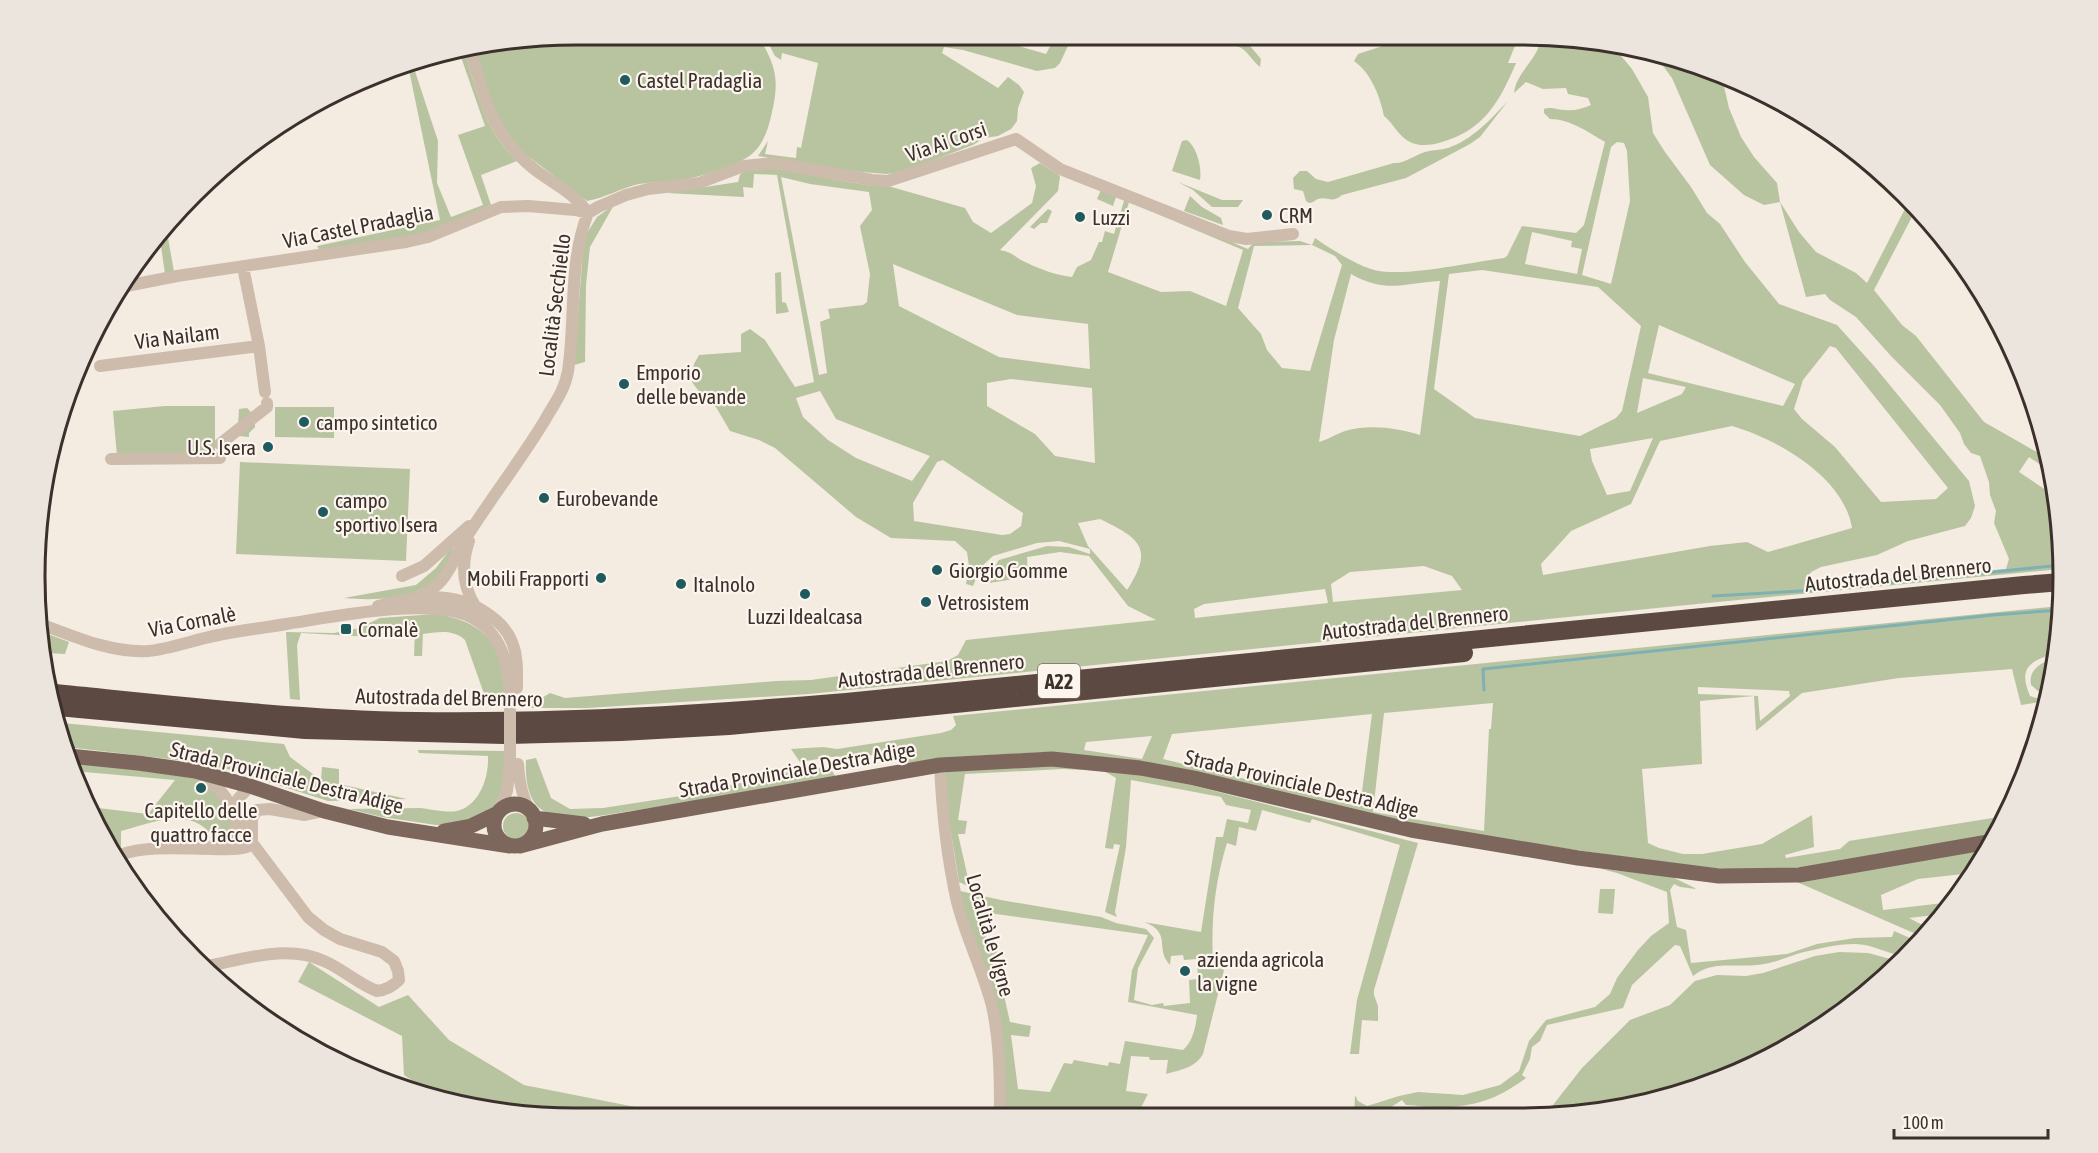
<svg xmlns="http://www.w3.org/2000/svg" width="2098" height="1153" font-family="'Asap Condensed',sans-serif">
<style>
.green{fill:#b8c4a0;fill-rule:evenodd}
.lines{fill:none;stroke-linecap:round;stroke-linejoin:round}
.stream{stroke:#7fb0b2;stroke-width:3}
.minor{stroke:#cdbbac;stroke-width:12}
.major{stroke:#7d675c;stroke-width:15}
.highway{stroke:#5c4a42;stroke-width:18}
.minor-bridge{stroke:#cdbbac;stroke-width:12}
.poi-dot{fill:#1f5a5e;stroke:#fbf5ee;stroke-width:2}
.labels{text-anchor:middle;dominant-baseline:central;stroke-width:4.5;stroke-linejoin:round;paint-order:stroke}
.shield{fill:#fbf5ee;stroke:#756b66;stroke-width:1.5}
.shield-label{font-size:20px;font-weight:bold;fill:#3b302b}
.poi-label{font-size:21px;fill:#3b302b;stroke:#fbf5ee;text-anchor:start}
.street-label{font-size:21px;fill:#3b302b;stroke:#fbf5ee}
.rim{fill:none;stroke:#3b302b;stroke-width:3}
</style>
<rect width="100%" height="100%" fill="#f4ebe1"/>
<!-- green -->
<path class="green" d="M577,35H758C775,65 780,77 772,112C769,127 764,143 753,153C741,165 697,178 680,180C667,182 652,182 639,184C621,188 605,198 587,201L516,147L489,101L476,51Z
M764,35H980L1046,54L1056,35H1073L1060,63L1055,68L1037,71L963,50L944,47L942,53L998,88L1008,77L1019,85L1024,92L1018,108L1017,121L1011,129L998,136L984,138L973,145L902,172L887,174L848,171L758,156L768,141L765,154L796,158L797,147L801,148L818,63L782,53L781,60L775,56Z
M1439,36H1519L1508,63H1516C1500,101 1484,130 1442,142C1432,145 1420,147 1410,142C1399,137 1393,123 1384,116C1380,96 1371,73 1354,61L1358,54L1398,41L1426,44L1439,39Z
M1534,36H1557L1612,45L1632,69L1648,97L1653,133L1665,152L1691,187L1707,213L1720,224L1745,262L1779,304L1837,325L1874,366L1969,481L1975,506L1971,518L1965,526L1908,541L1877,555L1821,567L1811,572L1808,577L1810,581L1900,578L2006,569L2009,559L1994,523L1996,511L1990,495L1989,482L1980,456L1971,453L1964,444L1960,433L1940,405L1891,356L1856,317L1830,300L1825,294L1806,297L1780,202L1764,205L1744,195L1710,165L1672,78L1652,51L1662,53L1722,78L1729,108L1741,137L1754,157L1777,183L1780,202L1799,232L1816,252L1856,273L1867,283L1909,201L1916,209L1874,290L1902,325L1916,336L1984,422L2049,459L2051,472L2029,457L2019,472L2055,496L2062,541L2061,569L1687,605L809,694L587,708H527V702L537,701L550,693L565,698L776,681L811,680L947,661L958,655L966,640L1156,620L1128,606L1089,556L1060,552L1027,557L1028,577L989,583V579L994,578L993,569L999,560L1047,546L1069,547L1090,554V549L1059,541L1037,543L993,556L981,567L973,586L966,584L969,566L967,552L955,541L891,538L856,517L775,448L759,440L730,431L716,407L705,400L692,382L694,364L699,355L741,352V334L750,329L765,340L795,387L814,382L777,175L754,174L753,188L743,187L744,197L666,193L738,182L740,175L745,169L776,168L848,182L873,186H888L965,208L973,222L991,233L1032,203L1036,186L1031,168L1040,163L1060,176L1058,191L1000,250C1014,253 1013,256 1025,262C1037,268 1058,276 1072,277L1077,267L1091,260L1099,242H1102L1105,231L1114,234L1124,201L1130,200L1248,249L1254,242L1300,241L1312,245L1315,238C1329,248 1355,264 1371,269C1400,279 1471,262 1504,258L1507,256L1522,226L1576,233L1584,225L1605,142C1588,132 1570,119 1550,119L1544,113V109C1552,106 1557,110 1565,110C1574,111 1582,109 1591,105L1588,98L1568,94L1566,88L1543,89L1526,82L1514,93C1516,74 1533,63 1539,46ZM1617,142L1624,143L1627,151L1630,201L1611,284L1582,275L1611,147ZM781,177L810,184L869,192L872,210L860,226L870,274L867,302L863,305L828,309L830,318L820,322L827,373L819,375ZM1129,202L1243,250L1226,306L1190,291L1161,292L1108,272ZM1532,232L1572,241L1571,247L1582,249L1577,274L1525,264ZM1312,245L1335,256L1342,265L1310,371L1282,368L1267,350L1261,334L1238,308L1254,246ZM893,264L1017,315L1088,324L1090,369L999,357L899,306ZM1482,270L1598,287L1641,326L1622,411L1616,418L1580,436L1475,418L1434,389L1449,274ZM1351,274C1387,294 1403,283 1440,281L1420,435C1396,428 1370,424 1345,431C1336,434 1327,440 1319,442L1334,340ZM1659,325L1795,384L1783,406L1648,373ZM1830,346L1836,348L1948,488L1936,499L1881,502L1835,447L1802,419L1794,409L1803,380ZM1643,378L1686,387L1682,394L1637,413ZM1011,379L1092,388L1095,463L1055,456L1035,434L987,406V383ZM820,391L836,419L930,456L912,481L856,458L828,440L803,417L796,398ZM1732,426C1777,439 1844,477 1852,528L1768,552L1747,542L1710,546L1543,575L1541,564L1571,531L1631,504L1660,441ZM1653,438L1630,491L1607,495L1592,461L1590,449ZM943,460L1023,513L1021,526L1010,534L1002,535L914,521L913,503L937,462ZM1100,519C1141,539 1154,548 1127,590L1088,546L1078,523ZM1424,566L1452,576L1462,590L1333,602L1331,584L1350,572ZM1325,589L1328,603L1195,618L1194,609L1204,604Z
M1245,40L1261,59L1260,67C1251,60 1248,50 1237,46L1239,42Z
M465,53C476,91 486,133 517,161L481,175L491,205L426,233L320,251L317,246L440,220L409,70L377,77L400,66L402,63L412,62L438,141L437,183L451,217L483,205L458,135L485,126L460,54Z
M1508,101L1480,137L1470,144L1406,178L1342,195C1331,204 1328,196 1318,199C1315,200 1313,203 1309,203L1306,201L1303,191L1294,189L1293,178L1300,171H1307L1316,179L1328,182L1394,163C1404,164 1415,155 1425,152C1432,150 1441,150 1448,148C1472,140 1491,119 1508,101Z
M1187,140C1197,147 1202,168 1200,180L1172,171L1182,141Z
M1178,182L1222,200H1243L1238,207H1212L1193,190Z
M1101,190L1116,197L1113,206L1097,199Z
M1190,196L1202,207L1221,218L1223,225L1184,211Z
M614,205L590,247L586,285L585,362L574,365L584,238L597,217Z
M1048,209L1052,211L1047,223H1041L1034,229L1030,227Z
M167,232L174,272L165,274L160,239Z
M781,272L782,302L786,303L789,312L776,314L775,273Z
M165,406H215V456H117L113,411Z
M275,407H334V438L275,437Z
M247,408L255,416V427L249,433V437L230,435L238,426L239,409Z
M59,422L62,451L51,452L53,437Z
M240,462L410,469L406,561L236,554Z
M454,544C453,564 433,586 415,593C396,600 364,600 344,598L416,585L436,568Z
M2060,606L2058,652C2032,661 2017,665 2030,696L2036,698H2047L2046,701L2021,705L2012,669L1899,678L1802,693L1756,731L1754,696L1700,701L1702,764L1642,769L1648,843L1659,848L1683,854H1702L1762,844L1812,815L1814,847L1785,855L1786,858L1840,849L1849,841L2005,816L1997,835L1823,866L1750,871L1679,865L1494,838L1370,817L1048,752L954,757L910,764L900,758L887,759L875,755L830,757L800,762L791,749L823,747L837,749L941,733L951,730L956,725L953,716ZM1698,687L1789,691L1790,696L1760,721L1758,696L1698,694ZM1493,703L1491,729H1489L1484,831L1373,812L1384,713ZM1372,714L1360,807L1163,759L1172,734ZM1152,736L1142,759L1084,750L1086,742Z
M436,614C495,624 502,651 506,705H488L465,640C453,629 438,632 423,634L422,656H414L415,627L375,624L373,637L301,633L297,645L300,700L290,699L286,632L334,633L359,628L380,618Z
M40,631L69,642L65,654L45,653Z
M2057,657L2049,690L2038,691L2031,685C2028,668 2043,662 2057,657Z
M62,723L284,744L290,757L321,780L322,767L339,769V784L407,799L328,801L227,769L185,761L67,747Z
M418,750L506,751L507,776L495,805L488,814L454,826L436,825L382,817L349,809C372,809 396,808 419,808C431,809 449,814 460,810C481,803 489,775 488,756L419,753Z
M536,758L551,798L570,809L603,808L687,795L807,768H822L832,771L836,777C770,789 704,801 637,810C610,814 578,822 551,814C528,808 525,780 526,760Z
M71,761L106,765L198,779L216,793L233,817V824L225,836L216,839C211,835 207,829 202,826C178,810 146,825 121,831V847L116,849L90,807L148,814L175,780L73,771Z
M1051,764L1112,769L1191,785L1418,843L1374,990V995L1378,1006V1021L1362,1020L1359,1054H1350L1357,1000L1400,845L1312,819L1310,823L1262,810L1256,831L1239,827L1236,846L1227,843C1214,885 1211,922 1213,966L1224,970L1203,1054C1195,1068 1180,1070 1166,1074L1168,1060H1150L1149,1057L1131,1056L1126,1091L1148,1094L1137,1115L1005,1116L1002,1048L968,930L960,891L1001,900L1101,917L1116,923L1146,929L1154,938L1138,968L1134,1000L1152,1005L1163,1003L1164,1006L1190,1003L1189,980L1198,979L1197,959L1184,960L1183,955L1171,956L1170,965C1154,948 1173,933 1144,922L1201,932L1216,837H1223L1227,819L1248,823L1251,810L1226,805L1221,797L1131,780L1126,847L1115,912L1117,917L1105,912L1120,845L1114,844L1113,849L1105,848L1116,778L1104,771L1063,769L965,774L958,820L967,821L965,834H958L970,887L959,882L946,801V772ZM974,911L1148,935L1132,970L1128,1002L1197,1015C1196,1027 1192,1043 1183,1050L1125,1041L1120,1064L1109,1062L1108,1066L1074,1060L1072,1064L1064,1063L1050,1092L1018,1089L1011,1035L1029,1037L1031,1026L1010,1022L1001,982L1003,968L1002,959L992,944L981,931Z
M503 826a13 13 0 1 1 26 0a13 13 0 1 1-26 0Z
M190,829L206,843H164V841L176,838L181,830Z
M1991,847L1972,873L1918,879L1881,895L1883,910L1952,902L1943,914L1909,918L1932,930L1925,938L1797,882Z
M1601,869L1670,876L1697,889L1680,887L1674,884L1670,890L1677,927L1686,930L1691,963L1787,954L1817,944L1855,938L1892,937L1894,931L1919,942L1904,956C1887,954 1872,944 1855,944C1836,944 1817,949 1800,953C1788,957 1776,962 1764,964C1740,969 1713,959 1693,976L1680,946L1675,945L1632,985L1623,1008L1547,1025L1540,1041L1532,1047L1530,1059L1522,1075L1526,1078C1496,1100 1476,1106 1439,1108C1428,1108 1418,1105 1406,1105L1402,1100L1379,1115H1354L1355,1095L1358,1101L1367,1106L1399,1096L1418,1092L1463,1095L1500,1085L1519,1071L1529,1041L1546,1020L1595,1007L1610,994L1617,978L1638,950L1651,936L1669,923L1667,892L1617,873Z
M1600,889H1615L1613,914L1598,913Z
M1839,952L1868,953L1898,961L1822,1027L1696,1090L1592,1114H1538L1553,1105L1582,1068L1630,1020L1670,1005L1695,981L1717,975L1746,976L1763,973L1815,956Z
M309,962L379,1007L408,995L449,1040L524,1085L686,1117H541L442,1101L404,1075L402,1036L298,982Z"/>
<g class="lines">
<!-- stream -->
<path class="stream" d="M1713,596L1819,590L2062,565
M1484,690L1483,669L1993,615L2060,610"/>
<!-- minor -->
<path class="minor" d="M471,52C485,102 494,139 538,172C556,185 575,194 588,213
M243,267L259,346L265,392
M121,287L177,276L406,242L428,237L501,207L528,206L575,210L588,213L598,207L626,195L648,189L699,183L744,166L774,163L872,180L888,181L1016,139L1060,169L1229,236L1247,239L1293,234
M100,366L259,346
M220,444L267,407V403
M111,459L220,458
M469,541C461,564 462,585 475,606
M402,576L424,566L469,526
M415,598C424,594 434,589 441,581C454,566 460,546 471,530C495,493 522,458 545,420C554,404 565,390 568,371C576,319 568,264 588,213
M378,606C414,597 452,590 485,612C496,619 507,629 512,642C518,656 517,673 517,688
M38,623C73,636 110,653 148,651C171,649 196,639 219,635C241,630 264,628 286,624C332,617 424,598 466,615C498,628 507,657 510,688
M518,764C519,780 522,798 531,812
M940,765C942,809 947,858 957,902C966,938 983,970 992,1006C1000,1042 1000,1079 1000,1116
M198,774L219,789L226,798L253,844L308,917L324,930L340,939L382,952L394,961L398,971L399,980C392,987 386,990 377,991C358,984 343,969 324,961C288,944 245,959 208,966
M498,813L507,791L510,764
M252,840V818L257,810L270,809L305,815L324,811
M212,846C245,838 233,825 238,799L250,786
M120,855C148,845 183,849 212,849C226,849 241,851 253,844"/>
<!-- major -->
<path class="major" d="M69,756L138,763L195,771L250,786L324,811L388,827L510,846
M494 825a21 21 0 1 1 42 0a21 21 0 1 1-42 0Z
M534,818L584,824
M444,831L471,826L498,813
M520,846L602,824L940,765L1052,759L1140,768L1194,778L1411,830L1578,858L1719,876L1799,875L1994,841"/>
<!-- highway -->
<path class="highway" d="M55,693C175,705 295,719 416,721C560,723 703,714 846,702L2024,585L2061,582
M58,707L305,730L504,735L621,732L729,726L847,715L1464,653"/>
<!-- minor-bridge -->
<path class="minor-bridge" d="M510,688V764"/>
</g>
<!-- markers -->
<g class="poi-dot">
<circle cx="625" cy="80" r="6"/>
<circle cx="1267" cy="215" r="6"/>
<circle cx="1080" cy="217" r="6"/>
<circle cx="624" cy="384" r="6"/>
<circle cx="304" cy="422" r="6"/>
<circle cx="268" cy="447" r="6"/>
<circle cx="544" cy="498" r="6"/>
<circle cx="323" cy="512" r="6"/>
<circle cx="937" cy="570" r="6"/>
<circle cx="601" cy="578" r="6"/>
<circle cx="681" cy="584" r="6"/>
<circle cx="805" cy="594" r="6"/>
<circle cx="926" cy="602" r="6"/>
<rect x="340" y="623" width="12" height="12" rx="3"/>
<circle cx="201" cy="788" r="6"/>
<circle cx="1185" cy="971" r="6"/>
</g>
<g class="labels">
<!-- shield labels -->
<rect class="shield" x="1038" y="664" width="42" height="34" rx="4.5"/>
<g class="shield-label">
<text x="1059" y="681">A22</text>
</g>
<!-- poi labels -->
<g class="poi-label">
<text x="637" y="80">Castel Pradaglia</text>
<text x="1279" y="215">CRM</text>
<text x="1092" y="217">Luzzi</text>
<text x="636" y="372">Emporio<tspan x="636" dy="24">delle bevande</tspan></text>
<text x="316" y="422">campo sintetico</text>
<text x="256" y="447" text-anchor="end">U.S. Isera</text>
<text x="556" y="498">Eurobevande</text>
<text x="335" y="500">campo<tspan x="335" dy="24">sportivo Isera</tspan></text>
<text x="949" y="570">Giorgio Gomme</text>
<text x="589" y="578" text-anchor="end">Mobili Frapporti</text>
<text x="693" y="584">Italnolo</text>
<text x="938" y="602">Vetrosistem</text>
<text x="805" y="616" text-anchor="middle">Luzzi Idealcasa</text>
<text x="358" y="629">Cornalè</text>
<text x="201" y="810" text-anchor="middle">Capitello delle<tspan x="201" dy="24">quattro facce</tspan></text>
<text x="1197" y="959">azienda agricola<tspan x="1197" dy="24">la vigne</tspan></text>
</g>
<!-- street labels -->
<g class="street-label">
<text transform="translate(946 141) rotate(-19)">Via Ai Corsi</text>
<text transform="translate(358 226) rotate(-11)">Via Castel Pradaglia</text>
<text transform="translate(554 305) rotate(-83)">Località Secchiello</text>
<text transform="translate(177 336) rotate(-7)">Via Nailam</text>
<text transform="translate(1898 574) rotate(-6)">Autostrada del Brennero</text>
<text transform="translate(192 621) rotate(-11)">Via Cornalè</text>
<text transform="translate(1415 622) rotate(-6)">Autostrada del Brennero</text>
<text transform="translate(931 670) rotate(-6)">Autostrada del Brennero</text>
<text transform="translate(449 697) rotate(1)">Autostrada del Brennero</text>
<text transform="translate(797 769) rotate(-10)">Strada Provinciale Destra Adige</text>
<text transform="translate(287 777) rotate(14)">Strada Provinciale Destra Adige</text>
<text transform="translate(1302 783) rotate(13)">Strada Provinciale Destra Adige</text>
<text transform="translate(991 935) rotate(74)">Località le Vigne</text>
</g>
</g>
<!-- crop -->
<path d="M0 0H2098V1153H0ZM576 45H1522A531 531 0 0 1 2053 576V577A531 531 0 0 1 1522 1108H576A531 531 0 0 1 45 577V576A531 531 0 0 1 576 45Z" fill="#ece5de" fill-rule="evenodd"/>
<path class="rim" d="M576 45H1522A531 531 0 0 1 2053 576V577A531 531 0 0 1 1522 1108H576A531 531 0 0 1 45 577V576A531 531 0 0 1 576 45Z"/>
<!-- scale -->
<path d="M1894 1129v9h154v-9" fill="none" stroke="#3b302b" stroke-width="3"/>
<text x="1903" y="1129" font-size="18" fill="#3b302b" stroke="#fbf5ee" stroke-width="4.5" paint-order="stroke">100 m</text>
</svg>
